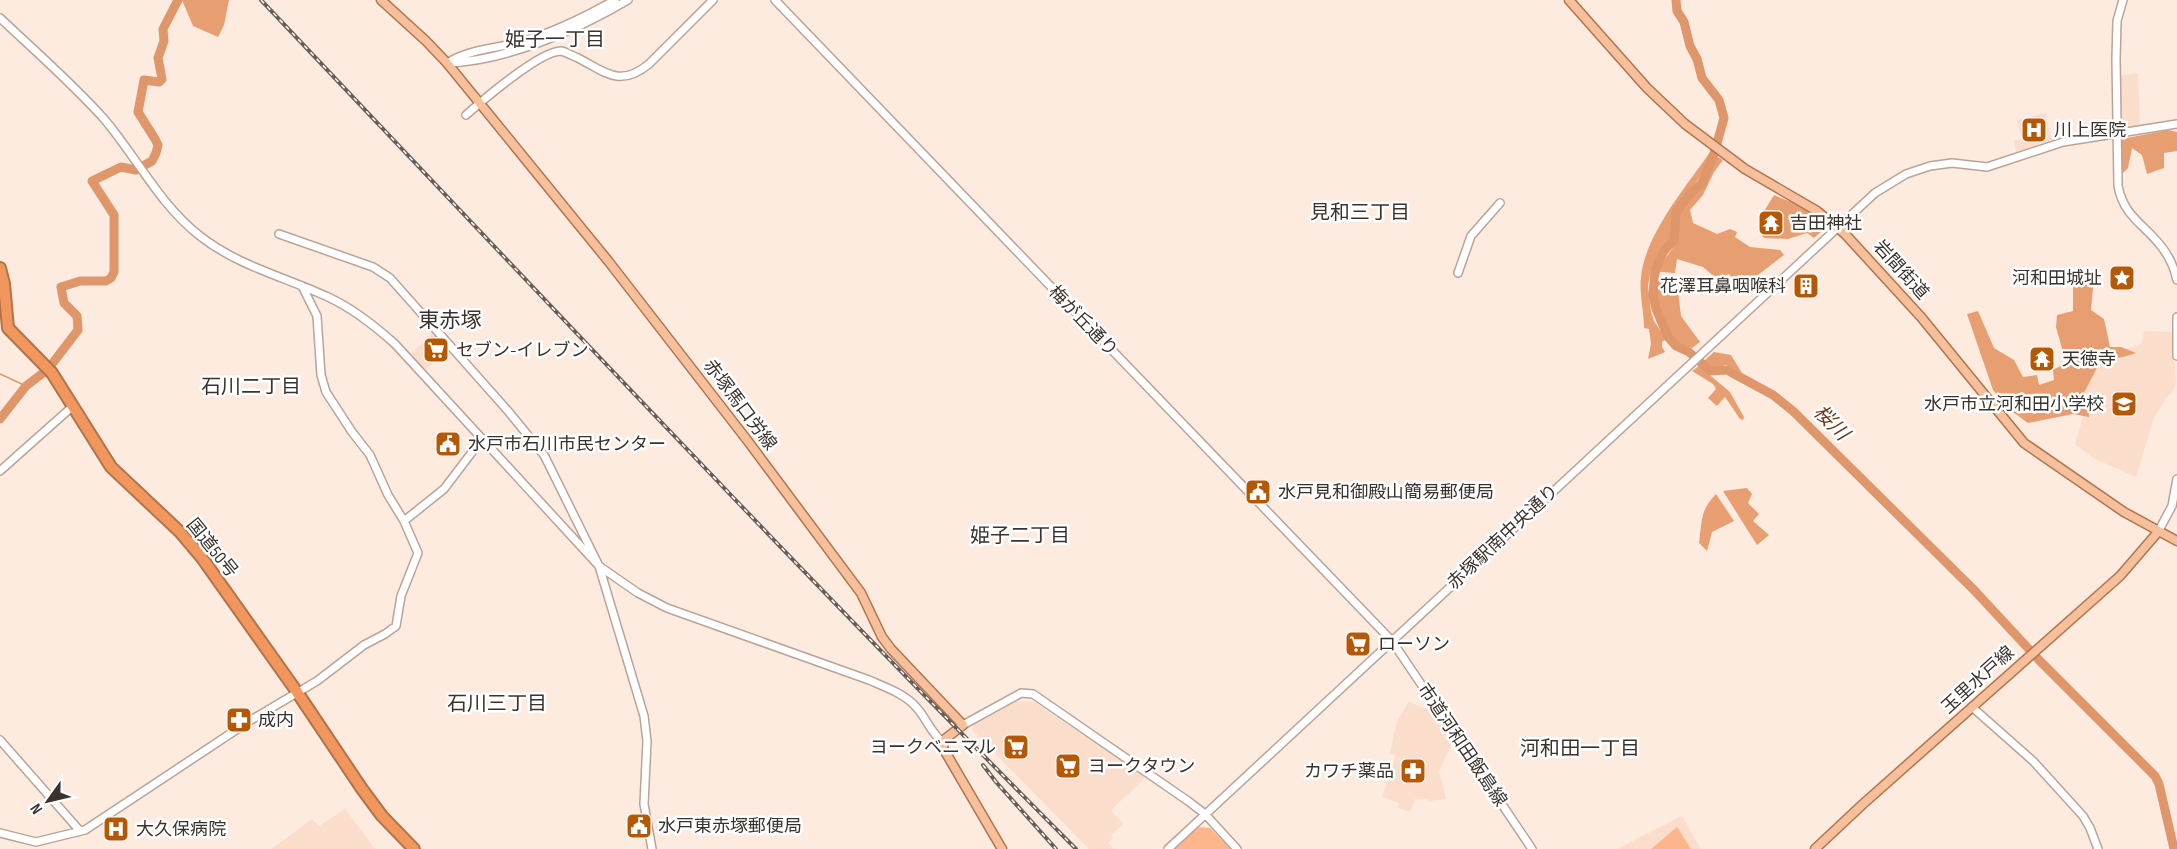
<svg xmlns="http://www.w3.org/2000/svg" width="2177" height="849" font-family="'Sofia Sans Condensed','Noto Sans JP',sans-serif">
<style>
.built{fill:#fbddcb}
.green{fill:#fdb68b}
.forest{fill:#e79e71}
.lines{fill:none;stroke-linecap:round;stroke-linejoin:round}
.stream{stroke:#de966a;stroke-width:1.5}
.river{stroke:#de966a;stroke-width:9}
.minor-casing{stroke:#b9a497;stroke-width:10}
.major-casing{stroke:#b1734c;stroke-width:11}
.highway-casing{stroke:#b1734c;stroke-width:14}
.minor{stroke:#fff;stroke-width:7}
.major{stroke:#f7c09d;stroke-width:8}
.highway{stroke:#f1965c;stroke-width:10}
.rail-casing{stroke:#675c56;stroke-width:4}
.rail{stroke:#fff;stroke-width:1.5;stroke-dasharray:4.5;stroke-linecap:butt}
.labels{text-anchor:middle;dominant-baseline:central;stroke-width:5;stroke-linejoin:round;paint-order:stroke}
.poi-label{font-size:18px;fill:#3a322d;stroke:#fff;text-anchor:start}
.street-label{font-size:18px;fill:#3a322d;stroke:#fff}
.neighbourhood-label{font-size:20px;fill:#3a322d;stroke:#fff}
.water-label{font-size:20px;font-style:italic;fill:#693919;stroke:#fff}
.quarter-label{font-size:21px;fill:#3a322d;stroke:#fff}
</style>
<rect width="100%" height="100%" fill="#feebe0"/>
<!-- built -->
<path class="built" d="M2138,73L2140,124L2135,127L2124,128L2121,125L2120,100L2121,75Z
M2045,113L2052,140L2016,152L2014,140L2022,139L2017,120Z
M2144,331L2172,332L2176,382L2174,389L2162,404L2154,418L2136,477L2093,458L2075,444L2087,404L2080,401L2094,366L2104,357L2142,343Z
M433,332H436L450,349L425,370L411,354Z
M1016,701L1034,702L1144,776V779L1111,810L1123,824L1111,835L1113,838L1108,843L1114,849H1089L972,730L974,724Z
M1408,702L1427,709L1429,708L1452,743L1439,771L1446,799L1429,801V799H1415L1410,812L1398,808L1399,803L1382,797L1396,755L1390,753L1396,724Z
M345,809L375,849H271L312,819L319,826Z
M1682,816L1701,849H1617Z"/>
<!-- green -->
<path class="green" d="M1199,827L1210,828L1231,849H1173Z
M1677,827L1691,849H1651Z"/>
<!-- forest -->
<path class="forest" d="M182,0H229L224,25L218,37L193,26Z
M2168,130L2177,132V151L2164,153V168L2147,174L2142,155L2132,148L2128,168L2120,176L2122,139Z
M1710,152L1711,153L1702,175L1677,205L1671,237L1660,250L1651,269L1648,286L1651,312L1654,321L1666,339L1662,342V347L1665,352L1648,359L1651,344L1649,329L1644,328C1644,311 1639,293 1641,277C1645,235 1686,187 1710,152Z
M1716,156L1723,160L1714,172L1703,195L1690,210L1693,223L1717,234L1730,229L1737,232L1735,237L1750,247L1780,250L1784,255L1758,275L1742,291L1729,274L1717,279L1703,267L1677,259L1675,273L1660,272L1658,279L1677,283L1681,316L1700,342L1692,348C1688,346 1683,347 1679,344C1661,330 1652,293 1659,272C1662,261 1669,254 1675,245C1679,238 1676,223 1680,213C1684,201 1696,196 1703,185C1709,176 1711,166 1716,156Z
M1774,195C1790,202 1821,211 1823,230L1814,238L1807,233L1788,239L1764,238L1760,233L1763,213Z
M2076,274L2094,277L2091,310L2104,319L2110,347H2121L2136,353L2123,357L2101,360L2084,393L2088,399L2089,417L2073,414L2028,423L2010,410L1993,390L1967,314L1978,311L1994,348L2014,360L2023,377L2037,375L2039,385L2054,380L2053,370L2066,363L2056,327L2057,315L2073,311V276Z
M1714,352L1731,355L1742,373L1726,365L1712,369L1704,361Z
M1699,366L1730,392L1744,417L1743,420L1740,419L1725,397L1717,406L1708,398L1716,389L1713,384L1692,371Z
M1747,488L1752,494L1748,503L1759,514L1753,521L1769,535L1757,545L1723,491Z
M1716,494L1734,521L1712,532L1707,551L1699,543C1702,522 1700,510 1716,494Z"/>
<g class="lines">
<!-- stream -->
<path class="stream" d="M0,374L26,386"/>
<!-- river -->
<path class="river" d="M1676,0L1677,11L1684,22L1690,46L1697,59L1702,78L1719,100L1724,118L1714,154L1702,183L1688,196L1676,212L1674,240L1664,251L1655,270L1653,295L1656,309L1668,337L1676,346L1689,352L1710,371L1727,370L1773,395L1793,411L1974,590L2039,660L2155,776L2159,784L2174,849
M52,364L78,330L77,316L64,303L61,287L80,281H106L111,278L114,272V215L92,181L121,167L136,170L152,161L156,153L158,145L155,139L138,112L144,80L159,82L162,79L158,58L164,41L163,29L178,0
M0,419L26,386L43,373"/>
<!-- minor casing -->
<g class="minor-casing">
<path id="minor" d="M775,0L1392,641L1532,849
M2123,0L2117,21L2116,59L2118,186C2124,217 2144,224 2161,246C2169,256 2174,267 2177,280
M0,18C35,51 73,84 105,120C137,158 160,205 200,236C238,266 285,277 328,297C352,308 375,326 395,344L599,566L638,593L667,608L869,680C885,687 905,694 916,707C926,717 931,734 943,742
M449,62C470,49 498,48 521,42C554,32 585,17 615,0
M447,63C507,61 577,30 628,0
M466,115C483,100 540,51 561,51C566,52 573,56 578,58C605,72 620,88 649,64L713,0
M279,234L373,267L390,278L508,411L544,455L599,566L644,716L647,741L644,804L652,849
M1458,273L1471,236L1500,203
M302,286L317,316L321,375L326,392L352,432L370,455L388,495L404,521
M2177,317V356
M0,471L73,406
M2158,532L2172,506L2177,479
M1972,707L2033,761L2083,816L2090,828L2098,849
M963,725L1021,693L1033,694L1188,801L1205,814L1237,849
M0,740L80,831
M0,833L36,842L85,830L251,720L317,681L364,645L385,634L396,626L401,596L418,553L404,521L444,489L482,439
M1168,849L1875,193L1906,174L1930,166L1952,163L1987,167L2063,142L2177,124"/>
</g>
<!-- major casing -->
<g class="major-casing">
<path id="major" d="M381,0L426,41L447,63L609,262L747,440L861,593L882,637L891,649L963,725L945,739L943,748L1002,849
M1569,0L1647,88L1685,124L1745,169L1817,211L1845,234L1921,317L2024,443L2124,512L2177,541
M1815,849L1863,804L2120,576L2158,532"/>
</g>
<!-- highway casing -->
<g class="highway-casing">
<path id="highway" d="M0,268L4,284L8,328L52,373L111,467L180,532L202,558L297,692L362,789L382,816L414,849"/>
</g>
<!-- minor -->
<use href="#minor" class="minor"/>
<!-- major -->
<use href="#major" class="major"/>
<!-- highway -->
<use href="#highway" class="highway"/>
<!-- rail casing -->
<g class="rail-casing">
<path id="rail" d="M261,0C531,285 799,571 1076,849
M983,765L996,782L1056,849"/>
</g>
<!-- rail -->
<use href="#rail" class="rail"/>
</g>
<!-- icons -->
<defs>
<g id="hospital-square" transform="scale(1.35)"><rect x="-9" y="-9" width="18" height="18" rx="4" fill="#b55804" stroke="#fff"/><path d="M-5-5h3v3.5h4V-5h3V5h-3V1.5h-4V5h-3Z" fill="#fff"/></g>
<g id="temple-square" transform="scale(1.35)"><rect x="-9" y="-9" width="18" height="18" rx="4" fill="#b55804" stroke="#fff"/><path d="M0-6L5-2H3V0L6.5 2.5H4V6H1.5V3h-3V6H-4V2.5H-6.5L-3 0V-2H-5Z" fill="#fff"/></g>
<g id="sight-square" transform="scale(1.35)"><rect x="-9" y="-9" width="18" height="18" rx="4" fill="#b55804" stroke="#fff"/><path d="M0-6L1.8-2.2L6-1.7L2.9 1.2L3.7 5.4L0 3.3L-3.7 5.4L-2.9 1.2L-6-1.7L-1.8-2.2Z" fill="#fff"/></g>
<g id="building-square" transform="scale(1.35)"><rect x="-9" y="-9" width="18" height="18" rx="4" fill="#b55804" stroke="#fff"/><path d="M-4-6H4V6H1V3H-1V6H-4ZM-2.5-4.3h1.7v1.8h-1.7ZM.8-4.3h1.7v1.8H.8ZM-2.5-1h1.7V.8h-1.7ZM.8-1h1.7V.8H.8Z" fill="#fff"/></g>
<g id="supermarket-square" transform="scale(1.35)"><rect x="-9" y="-9" width="18" height="18" rx="4" fill="#b55804" stroke="#fff"/><path d="M-6-5.5h2.5l.6 2H6L4.5 2H-2.5L-4.4-4H-6ZM-1.5 3.2a1.3 1.3 0 1 0 .1 0ZM3 3.2a1.3 1.3 0 1 0 .1 0Z" fill="#fff"/></g>
<g id="school-square" transform="scale(1.35)"><rect x="-9" y="-9" width="18" height="18" rx="4" fill="#b55804" stroke="#fff"/><path d="M0-5L7-2L0 1L-7-2ZM-4 1L0 2.5L4 1V4Q0 6-4 4Z" fill="#fff"/></g>
<g id="civic-square" transform="scale(1.35)"><rect x="-9" y="-9" width="18" height="18" rx="4" fill="#b55804" stroke="#fff"/><path d="M-.6-6.5H3V-4.5H.6V-3L4-1V1h2V6H-6V1h2V-1L-.6-3ZM-1.2 2.5V6h2.4V2.5Z" fill="#fff"/></g>
<g id="pharmacy-square" transform="scale(1.35)"><rect x="-9" y="-9" width="18" height="18" rx="4" fill="#b55804" stroke="#fff"/><path d="M-2-6h4v4h4v4h-4v4h-4v-4h-4v-4h4Z" fill="#fff"/></g>
</defs>
<g fill-rule="evenodd">
<use href="#hospital-square" x="2034" y="130"/>
<use href="#temple-square" x="1771" y="223"/>
<use href="#sight-square" x="2122" y="278"/>
<use href="#building-square" x="1806" y="286"/>
<use href="#supermarket-square" x="436" y="350"/>
<use href="#temple-square" x="2042" y="359"/>
<use href="#school-square" x="2124" y="404"/>
<use href="#civic-square" x="448" y="444"/>
<use href="#civic-square" x="1258" y="492"/>
<use href="#supermarket-square" x="1358" y="644"/>
<use href="#pharmacy-square" x="239" y="720"/>
<use href="#supermarket-square" x="1016" y="747"/>
<use href="#supermarket-square" x="1068" y="766"/>
<use href="#pharmacy-square" x="1413" y="771"/>
<use href="#civic-square" x="639" y="826"/>
<use href="#hospital-square" x="116" y="829"/>
</g>
<g class="labels">
<!-- poi labels -->
<g class="poi-label">
<text x="2054" y="130">川上医院</text>
<text x="1790" y="223">吉田神社</text>
<text x="2102" y="278" text-anchor="end">河和田城址</text>
<text x="1786" y="286" text-anchor="end">花澤耳鼻咽喉科</text>
<text x="456" y="350">セブン-イレブン</text>
<text x="2062" y="359">天徳寺</text>
<text x="2104" y="404" text-anchor="end">水戸市立河和田小学校</text>
<text x="468" y="444">水戸市石川市民センター</text>
<text x="1278" y="492">水戸見和御殿山簡易郵便局</text>
<text x="1378" y="644">ローソン</text>
<text x="258" y="720">成内</text>
<text x="996" y="747" text-anchor="end">ヨークベニマル</text>
<text x="1088" y="766">ヨークタウン</text>
<text x="1394" y="771" text-anchor="end">カワチ薬品</text>
<text x="658" y="826">水戸東赤塚郵便局</text>
<text x="136" y="829">大久保病院</text>
</g>
<!-- street labels -->
<g class="street-label">
<text transform="translate(1901 270) rotate(48)">岩間街道</text>
<text transform="translate(1083 321) rotate(46)">梅が丘通り</text>
<text transform="translate(740 405) rotate(53)">赤塚馬口労線</text>
<text transform="translate(1503 537) rotate(-43)">赤塚駅南中央通り</text>
<text transform="translate(212 548) rotate(51)">国道50号</text>
<text transform="translate(1978 680) rotate(-42)">玉里水戸線</text>
<text transform="translate(1462 745) rotate(56)">市道河和田飯島線</text>
</g>
<!-- neighbourhood labels -->
<g class="neighbourhood-label">
<text x="555" y="40">姫子一丁目</text>
<text x="1360" y="213">見和三丁目</text>
<text x="251" y="387">石川二丁目</text>
<text x="1020" y="536">姫子二丁目</text>
<text x="497" y="704">石川三丁目</text>
<text x="1580" y="749">河和田一丁目</text>
</g>
<!-- water labels -->
<g class="water-label">
<text transform="translate(1831 423) rotate(45)">桜川</text>
</g>
<!-- quarter labels -->
<g class="quarter-label">
<text x="450" y="320">東赤塚</text>
</g>
</g>
<!-- north arrow -->
<g transform="translate(48 801) rotate(236)" stroke="#ffffff" stroke-width="4.5" paint-order="stroke">
<path d="M0-4.5L10 22L0 15L-10 22Z" fill="#3a322d"/>
<text y="-9" font-size="16" font-weight="bold" text-anchor="middle" fill="#3a322d">N</text>
</g>
</svg>
